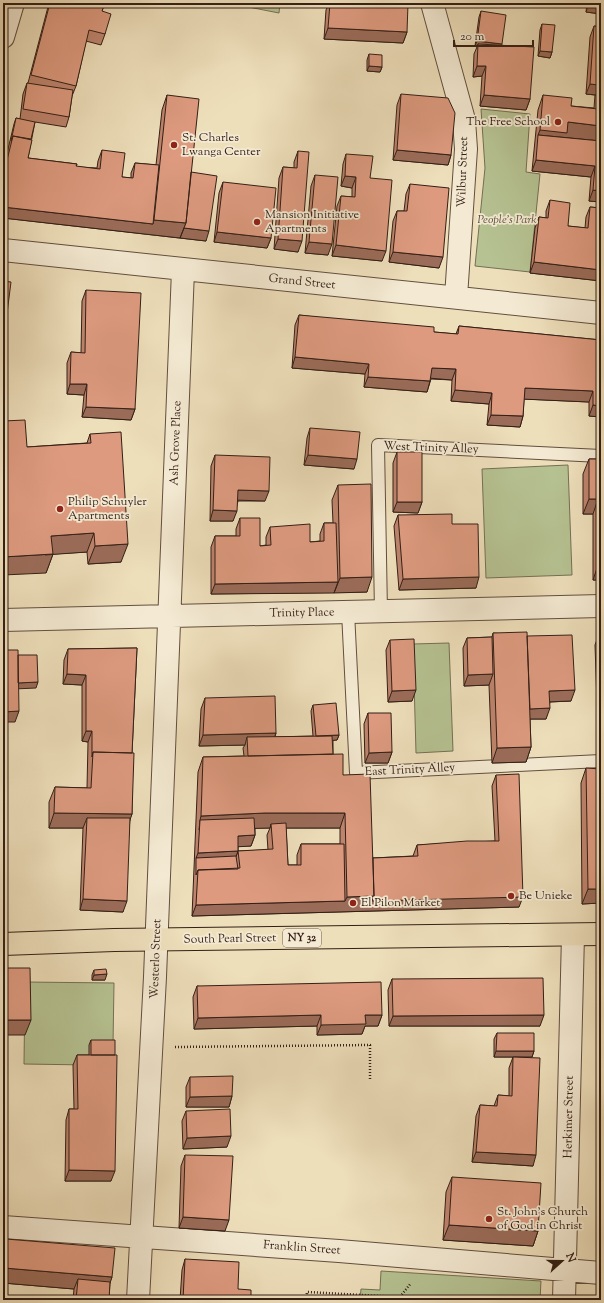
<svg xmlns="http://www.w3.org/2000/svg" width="604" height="1303" font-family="'Sorts Mill Goudy',serif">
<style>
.green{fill:#b6c292;stroke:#747054}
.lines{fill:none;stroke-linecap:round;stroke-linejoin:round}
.lane-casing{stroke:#624f3f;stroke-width:14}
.street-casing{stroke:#624f3f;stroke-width:24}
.primary-casing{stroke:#331f16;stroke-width:24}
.path{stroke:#331f16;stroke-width:2.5;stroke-dasharray:1 2;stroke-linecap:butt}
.lane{stroke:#f4ead3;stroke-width:12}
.street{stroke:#f4ead3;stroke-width:22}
.primary{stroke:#eedfbb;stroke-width:22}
.wall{fill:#be846d;stroke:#331f16;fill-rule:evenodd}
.shaded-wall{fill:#9b6c59;stroke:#331f16}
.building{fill:#dd9a7f;stroke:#331f16}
.poi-dot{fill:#8f2418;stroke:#f4ead3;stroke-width:1.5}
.labels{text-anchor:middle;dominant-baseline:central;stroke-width:3.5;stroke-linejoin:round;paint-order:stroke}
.shield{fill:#f4ead3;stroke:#6d5c4f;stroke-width:1}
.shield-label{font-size:11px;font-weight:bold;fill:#331f16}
.poi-label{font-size:12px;fill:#331f16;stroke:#f4ead3;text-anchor:start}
.street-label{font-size:12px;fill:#331f16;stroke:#f4ead3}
.park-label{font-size:12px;font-style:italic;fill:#5a503b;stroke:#f4ead3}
</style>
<rect width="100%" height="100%" fill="#eedfbb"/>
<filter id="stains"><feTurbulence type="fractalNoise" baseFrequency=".005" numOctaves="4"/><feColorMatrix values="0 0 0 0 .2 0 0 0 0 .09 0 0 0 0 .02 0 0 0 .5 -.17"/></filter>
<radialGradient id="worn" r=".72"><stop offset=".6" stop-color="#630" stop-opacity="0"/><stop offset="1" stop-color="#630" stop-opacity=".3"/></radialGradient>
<!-- green -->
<path class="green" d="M228,3H280L279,13Z
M481,109L530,114L526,172L540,174L530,272L475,266L485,168Z
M568,465L572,575L486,578L482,469Z
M449,643L453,751L416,753L413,644Z
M25,982L114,983L113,1045L89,1065L24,1064Z
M381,1271L541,1281L540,1300H360L361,1289L380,1290Z"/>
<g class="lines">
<!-- lane casing -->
<g class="lane-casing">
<path id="lane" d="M348,612L356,773L601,761
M381,612L378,445L601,456"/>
</g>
<!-- street casing -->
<g class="street-casing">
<path id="street" d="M432,3L464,120L466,149L456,297
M3,37L13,3
M3,250L601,313
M3,620L601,606
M3,1227L339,1251L601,1273
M138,1300L155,977L183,270
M564,1300L573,935"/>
</g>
<!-- primary casing -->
<g class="primary-casing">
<path id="primary" d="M3,944L114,940L601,934"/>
</g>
<!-- path -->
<path class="path" d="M175,1047L370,1045V1081
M400,1297L411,1283
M306,1300L307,1292L400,1297V1300"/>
<!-- lane -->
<use href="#lane" class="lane"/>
<!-- street -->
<use href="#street" class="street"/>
<!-- primary -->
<use href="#primary" class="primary"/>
</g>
<!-- wall -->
<path class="wall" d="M49,3H105L102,11L105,34L101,45L86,41L76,86L72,96L69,117L66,127L35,122L28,158L77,164L76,167L97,168L98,161L102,150L122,177L131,178V173L135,163L156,165L162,110L167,95L191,172L206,241L3,218V170L14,124L16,118L20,119L23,94L27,83H28Z
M329,3H388L407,32L403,43L324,39L326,10Z
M587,3H601V14L586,12Z
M481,11L501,45L530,99L526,110L480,106L482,76L473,77L474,54L477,47L475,46L479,17Z
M542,24L552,52L550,58L538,56L540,30Z
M594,26L601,27V202L589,201L591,177L532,171L538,110L543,95L571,106L594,108L595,95L586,94L590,37Z
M369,54L382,67L380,72L367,71V60Z
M401,94L451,155L448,165L393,160L397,105Z
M298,151V252L274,249L279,178L283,167L294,168V162Z
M346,154L370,178L382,261L332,256L337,206L341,196L352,197V188L341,186L343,164Z
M315,175L328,255L305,253L311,186Z
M223,182L271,238L267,248L214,242L219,193Z
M410,184L439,268L389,262L393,221L397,211H404L406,194Z
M550,200L568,226L585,228L586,217L590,207L601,208V281L530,273L535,228L539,217L546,218V211Z
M86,290L135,409L131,420L82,417L84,395L67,394V363L71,352L81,353L82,301Z
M299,315L434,332L456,334L459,326L601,340V417L589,416V402L524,399L523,416L520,427L487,425L489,404L451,401L452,380L431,379L427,392L364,387L365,374L292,368L295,325Z
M310,428L354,469L304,465L307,438Z
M90,434L121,562L88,564L87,552L53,554L46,573L27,447L87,443Z
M397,452L422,502L418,513L393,512V463Z
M215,455L265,501H238L233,521H210L211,466Z
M589,459H601V580H593V514H583V474Z
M338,485L367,592L211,594V547L215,536H236V529L240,518L260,546L266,545V537L270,527L310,542L320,541V534L324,523H333L332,500Z
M398,515L452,524L476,588L399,590L394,526Z
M493,633L527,636L571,701L550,702L546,719H530L531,747L526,762L492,763L489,685L464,686L463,648L467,638L492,637Z
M599,634L601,702H597L595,645Z
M390,640L412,701L388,702L386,650Z
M137,648L132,753V814L130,818L123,912L80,910L83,828H49V802L55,787L87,788L88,742L82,741V685L63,684L64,660L68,649Z
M205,698L276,733L275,737L313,736L311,711L313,705L339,735L337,740H333V754L343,775L373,858L413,856L417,845L495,841L492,786L496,775L519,907L192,916L198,772L203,757L244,756L243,748L245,745L199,746L201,709ZM255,828H270L267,835L268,850L238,851L236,856L238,851V846H251L255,835ZM286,828H340V844H301L297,855V865H288Z
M368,713L392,752L388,763H365L364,724Z
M586,768L601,903L582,904L581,783Z
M94,970L105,980H92V975Z
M392,979L540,1026H389L388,990Z
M197,986L382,1015L378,1026H365L362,1034L317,1035V1026L194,1029L193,997Z
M497,1033L534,1051L532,1057H494V1039Z
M91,1040L111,1181H65L66,1120L69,1109H74L73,1065L77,1055H89V1045Z
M513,1057L533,1166L472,1162L476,1116L480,1105L494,1106L498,1095L509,1096V1068Z
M190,1077L232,1096L229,1107H186V1087Z
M186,1111L227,1147L183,1149L182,1121Z
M185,1155L225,1231L179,1228L181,1166Z
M452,1177L538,1231L533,1246L443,1240L446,1192Z
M601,1185V1253H600Z
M6,1239L112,1277L110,1282L109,1300H73L74,1289L3,1283V1248Z
M185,1259L238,1289L251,1300H180L182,1270Z"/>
<!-- shaded-wall -->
<path class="shaded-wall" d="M526,3H546L545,6Z
M589,3H601V14L586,12Z
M328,28L407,32L403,43L324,39Z
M477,41L502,44L500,50L478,44L477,47L475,46Z
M540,51L552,52L550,58L538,56Z
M369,66L382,67L380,72L367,71Z
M477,66H486L482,76L473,77Z
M590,84L599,85L596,95L586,94Z
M484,95L530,99L526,110L480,106Z
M568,122L601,126V141L538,135L540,130Z
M397,150L451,155L448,165L393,160Z
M536,160L595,166L591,177L532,171Z
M345,176L356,177L352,188L341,186Z
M593,190L601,191V202L589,201Z
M3,207L153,224L154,220L186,223L180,238L3,218Z
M184,228L209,231L206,241L180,238Z
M217,232L271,238L267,248L214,242Z
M278,239L302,241L298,252L274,249Z
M309,242L332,244L328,255L305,253Z
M336,245L386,251L382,261L332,256Z
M393,252L443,257L439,268L389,262Z
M534,262L601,270V281L530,273Z
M295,357L369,364L365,374L292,368Z
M432,368L456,369L452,380L428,378Z
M368,377L430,381L427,392L364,387Z
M70,384H87L84,395L67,394Z
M525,388L593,391L589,402L521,399Z
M455,390L492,393L489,404L451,401Z
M593,405L601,406V417L589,416Z
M86,407L135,409L131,420L82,417Z
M491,415L523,416L520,427L487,425Z
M308,455L357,459L354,469L304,465Z
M238,490L269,491L265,501L234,500Z
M589,499H598L593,514H583Z
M397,502H422L418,513L393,512Z
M213,510L237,511L233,521H210Z
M94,533L87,552L45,555L51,536Z
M128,544L121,562L88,564L95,546Z
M53,554L46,573L3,575V557Z
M598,565H601V580H593Z
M372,577L367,592L334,593L340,578Z
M479,577L476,588L399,590L403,579Z
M338,582L334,593L211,594L215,584Z
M67,674L86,675L82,685L63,684Z
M493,674L489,685L464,686L468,675Z
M38,682L36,688L14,689L16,683Z
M416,690L412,701L388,702L392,691Z
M575,690L571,701L546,702L549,691Z
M601,692V702H597Z
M550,708L546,719H524L528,709Z
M19,711L15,722H3V712Z
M86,731H92L88,742L82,741Z
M276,733L272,744L247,737L245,745L199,746L203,735Z
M339,735L337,740L314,742L316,737Z
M531,747L526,762L492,763L497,748Z
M392,752L388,763H365L369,753Z
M54,813L132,814L127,829L87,818L83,828H49Z
M265,813H345L340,828H271V824L270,828L199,830L200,820L201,816Z
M255,835L251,846L234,847L238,836Z
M238,851L234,862L196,858L198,853Z
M588,889H601V903L582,904Z
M374,896L523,897L519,907L192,916L196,905L345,901L347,897Z
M83,899L127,901L123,912L80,910Z
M3,910H6L3,918Z
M107,974L105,980H92L94,975Z
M321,1015L317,1026L194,1029L198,1018Z
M365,1015H382L378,1026H365L362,1034L317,1035L321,1025Z
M544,1015L540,1026H389L393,1016Z
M3,1020H31L25,1035H3Z
M496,1051H534L532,1057H494Z
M232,1096L229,1107H186L190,1097Z
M231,1136L227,1147L183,1149L187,1138Z
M476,1152L536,1155L533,1166L472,1162Z
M69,1170L115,1171L111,1181H65Z
M183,1217L229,1220L225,1231L179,1228Z
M449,1225L538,1231L533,1246L443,1240Z
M4,1268L112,1277L107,1292L78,1279L74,1289L3,1283V1270Z"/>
<!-- building -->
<path class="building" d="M50,3H105L102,11L111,14L105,34L89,30L76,86L31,75Z
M330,3H388L408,4L407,32L328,28Z
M481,11L506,15L502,44L477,41Z
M542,24L555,25L552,52L540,51Z
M594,26L601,27V80L599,85L590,84Z
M478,44L534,47L530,99L484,95L486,66H477Z
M369,54L382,55V67L369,66Z
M601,80V126L568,122L567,133L540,130L543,95L572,98L571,106L598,109Z
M27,83L73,90L69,117L23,109Z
M401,94L448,98L455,113L451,155L397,150Z
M167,95L199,99L186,223L154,220Z
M16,118L35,122L31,139L13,136L11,141Z
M538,135L601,141V191L593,190L595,166L536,160Z
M13,136L32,140L28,158L77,164L76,166L100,169L102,150L125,153L122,177L133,178L135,163L159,165L153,224L3,207V176Z
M298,151L309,152L302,241L278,239L283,167L297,168Z
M346,154L373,156L370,178L392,180L386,251L336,245L341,196L355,197L356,177L345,176Z
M191,172L217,176L209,231L184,228L186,223Z
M315,175L338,177L332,244L309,242Z
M223,182L276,188L271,238L217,232Z
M410,184L449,188L443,257L393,252L397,211H407Z
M550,200L570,203L568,226L588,228L590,207L601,208V270L534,262L539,217L548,218Z
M3,281L11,282L3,345Z
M86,290L141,293L135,409L86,407L87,384H70L71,352L85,353Z
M299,315L434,327V332L458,334L459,326L601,340V406L593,405V391L525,388L523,416L491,415L492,393L455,390L456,369L432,368L430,381L368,377L369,364L295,357Z
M25,420L27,447L91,443L90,434L121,432L128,544L95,546L94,533L51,536L53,554L3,557V421Z
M310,428L360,432L357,459L308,455Z
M397,452H422V502H397Z
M215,455L270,457L269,491L238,490L237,511L213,510Z
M589,459H601V565H598V499H589Z
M371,484L372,577L340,578L338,485Z
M452,514V524H478L479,577L403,579L398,515Z
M240,518H260V546L271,545L270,527L310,524V542L324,541V523H336L338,582L215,584V536H240Z
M527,632L531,747L497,748L493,633Z
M599,634H601V692Z
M572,635L575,690L549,691L550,708L530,709L527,636Z
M492,637L493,674L468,675L467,638Z
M414,639L416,690L392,691L390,640Z
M137,648L132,753L93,752L92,757V731H86V675L67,674L68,649Z
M3,650H18L19,711L3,712Z
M18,655H37L38,682L18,683Z
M275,696L276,733L203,735L205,698Z
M336,703L339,735L316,736L313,705Z
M368,713H391L392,752L369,753Z
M332,736L333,754L248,756L247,737Z
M93,752L134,753L132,814L54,813L55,787L91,788Z
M343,754V775L370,774L374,896L347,897L345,813H265L201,816L203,757Z
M586,768L601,769V889H588Z
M519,774L523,897L372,901L374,896L373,858L418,856L417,845L467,841H499L496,775Z
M87,818H130L127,901L83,899Z
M254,818L255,835L238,836V851L198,853L200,820Z
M286,823L288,865H301V844H344L345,901L196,905L198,870L240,868L238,851L273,849L271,824Z
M3,846H6V910H3Z
M236,856L238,869L198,870L196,875V858Z
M3,968H30L31,1020H3Z
M106,969L107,974L94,975V970Z
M543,978L544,1015L393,1016L392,979Z
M381,982L382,1015H365L366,1024L321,1025V1015L198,1018L197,986Z
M497,1033H534V1051H496Z
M91,1040H115V1055H91Z
M77,1055H117L115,1171L69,1170V1109H78Z
M513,1057L540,1058L536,1155L476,1152L480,1105L497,1106L498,1095L512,1096Z
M233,1076L232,1096L190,1097V1077Z
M230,1109L231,1136L187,1138L186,1111Z
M185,1155L233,1156L229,1220L183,1217Z
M452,1177L541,1183L538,1231L449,1225Z
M6,1239L115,1248L112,1277L4,1268Z
M185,1259L239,1262L238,1289L251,1290V1300H183Z
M78,1279L110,1282L109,1300H76Z"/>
<!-- markers -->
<g class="poi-dot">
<circle cx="558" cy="122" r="4"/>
<circle cx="174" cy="145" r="4"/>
<circle cx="257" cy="222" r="4"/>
<circle cx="60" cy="509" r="4"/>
<circle cx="511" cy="896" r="4"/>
<circle cx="353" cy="903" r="4"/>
<circle cx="489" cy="1219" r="4"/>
</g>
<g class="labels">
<!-- shield labels -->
<rect class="shield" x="283" y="929" width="38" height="18" rx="3"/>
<g class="shield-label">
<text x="302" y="938">NY 32</text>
</g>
<!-- poi labels -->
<g class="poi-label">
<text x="550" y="122" text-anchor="end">The Free School</text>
<text x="182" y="138">St. Charles<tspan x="182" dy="14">Lwanga Center</tspan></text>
<text x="265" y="215">Mansion Initiative<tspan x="265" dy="14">Apartments</tspan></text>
<text x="68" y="502">Philip Schuyler<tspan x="68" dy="14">Apartments</tspan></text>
<text x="519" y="896">Be Unieke</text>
<text x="361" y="903">El Pilon Market</text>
<text x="497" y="1212">St. John's Church<tspan x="497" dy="14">of God in Christ</tspan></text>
</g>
<!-- street labels -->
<g class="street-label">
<text transform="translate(463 172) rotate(-88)">Wilbur Street</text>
<text transform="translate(302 282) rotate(6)">Grand Street</text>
<text transform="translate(176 443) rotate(-88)">Ash Grove Place</text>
<text transform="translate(431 448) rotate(2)">West Trinity Alley</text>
<text transform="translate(302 613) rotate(-1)">Trinity Place</text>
<text transform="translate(410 770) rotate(-3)">East Trinity Alley</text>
<text transform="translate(230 939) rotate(-1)">South Pearl Street</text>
<text transform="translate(156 959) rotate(-88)">Westerlo Street</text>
<text transform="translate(569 1117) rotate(-89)">Herkimer Street</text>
<text transform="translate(302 1248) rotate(4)">Franklin Street</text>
</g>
<!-- park labels -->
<g class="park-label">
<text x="507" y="220">People's Park</text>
</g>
</g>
<!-- margin -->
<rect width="604" height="1303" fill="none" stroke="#eedfbb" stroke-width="16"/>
<rect x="4" y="4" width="596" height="1295" fill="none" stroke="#331f16" stroke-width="2"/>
<rect x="8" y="8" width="588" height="1287" fill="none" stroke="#331f16"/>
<!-- north arrow -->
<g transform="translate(562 1261) rotate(69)" stroke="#f4ead3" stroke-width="3" paint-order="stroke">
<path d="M0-3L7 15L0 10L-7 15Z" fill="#331f16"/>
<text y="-6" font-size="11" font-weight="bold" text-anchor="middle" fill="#331f16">N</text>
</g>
<!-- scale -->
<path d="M454 40v6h79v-6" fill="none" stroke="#331f16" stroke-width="2"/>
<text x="460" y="40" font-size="12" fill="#331f16" stroke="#f4ead3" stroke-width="3" paint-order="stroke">20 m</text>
<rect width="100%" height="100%" filter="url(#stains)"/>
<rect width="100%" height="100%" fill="url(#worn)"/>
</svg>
